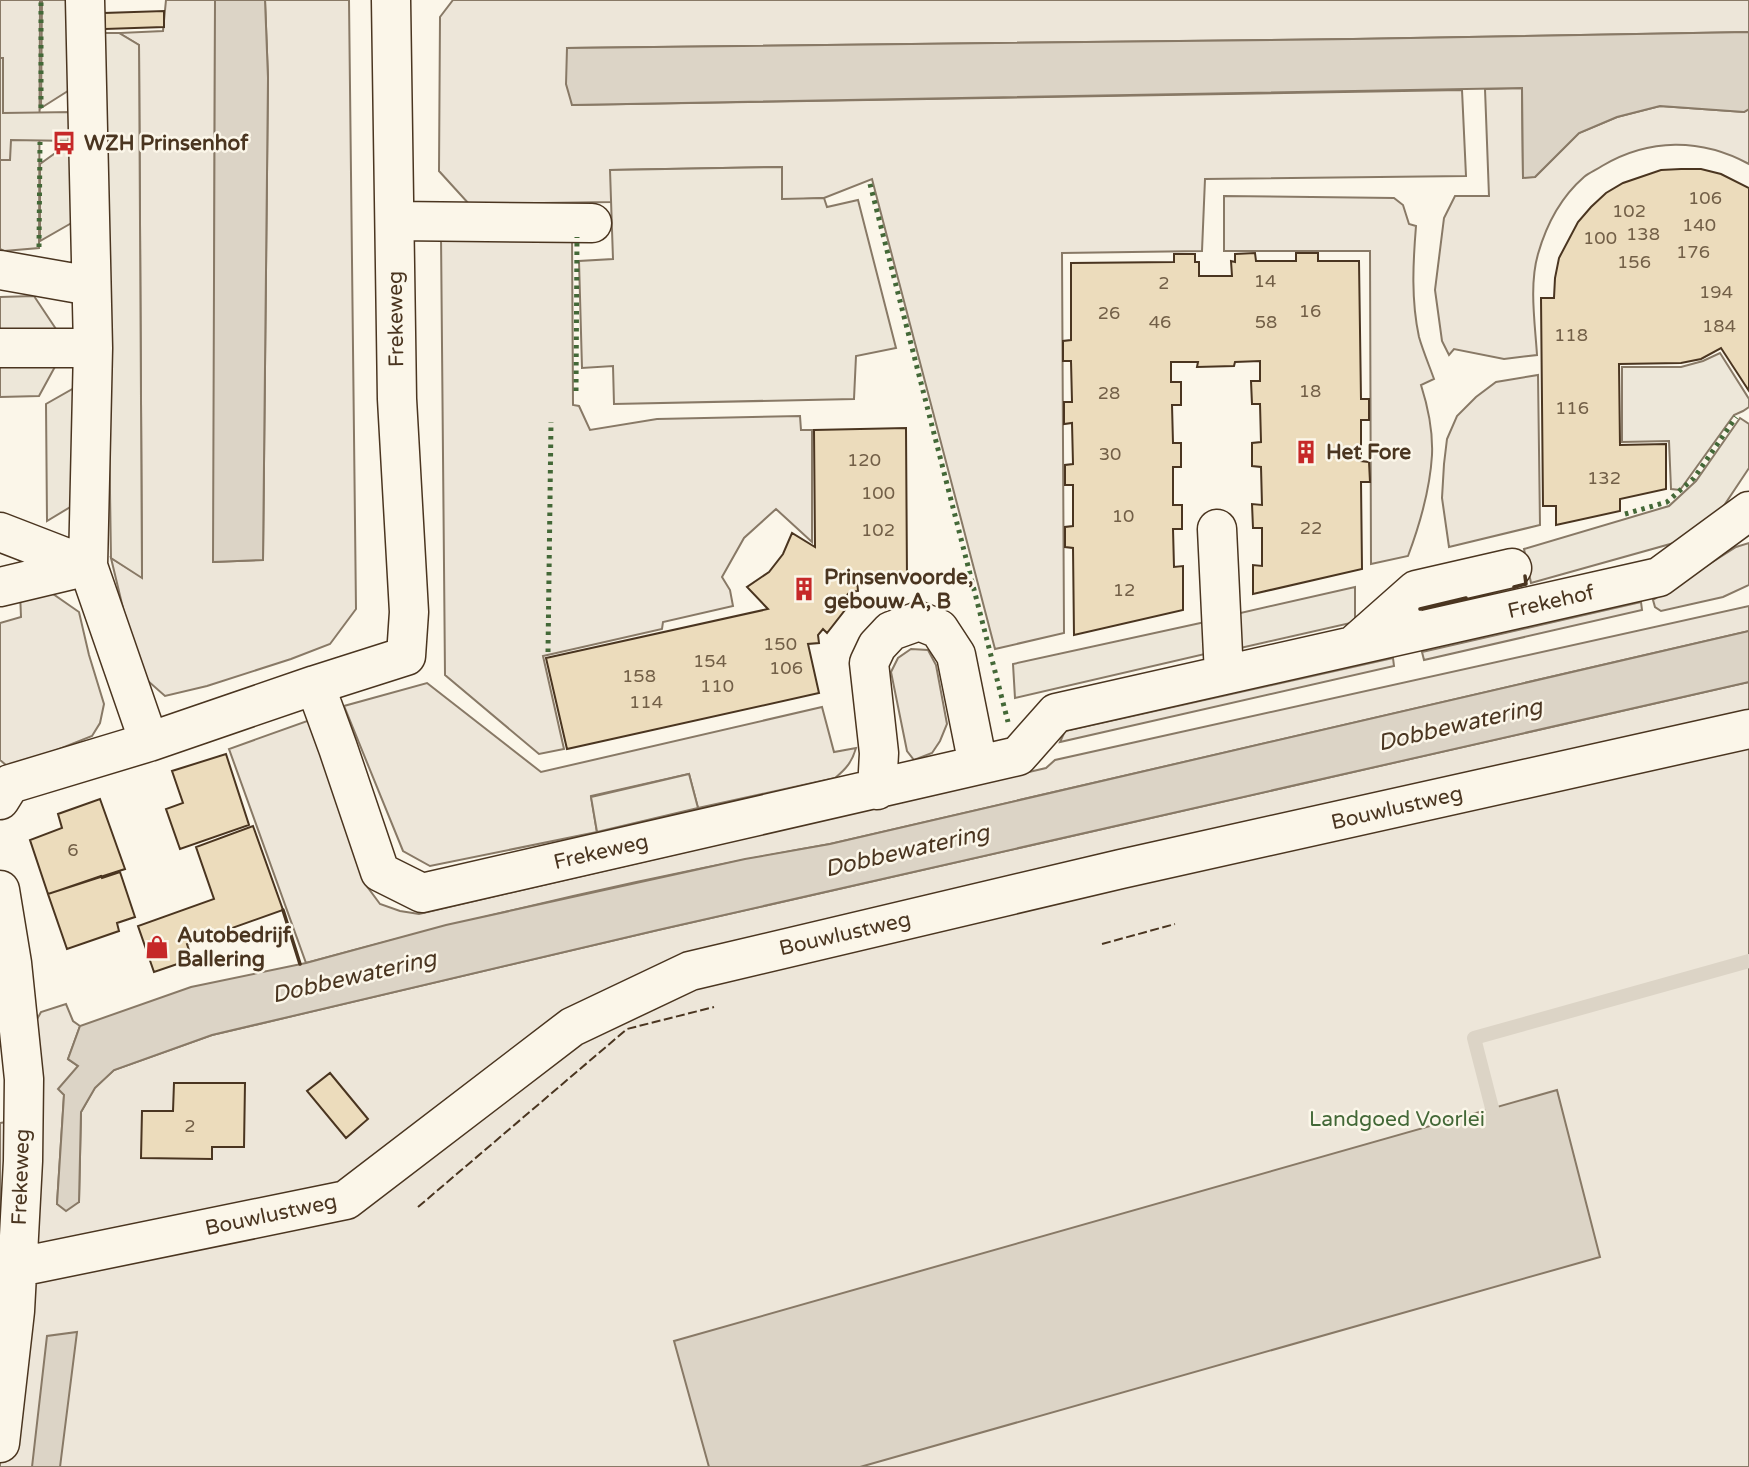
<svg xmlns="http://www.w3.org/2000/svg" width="1749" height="1467" font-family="'Varela Round',sans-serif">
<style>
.green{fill:#ede6d9;stroke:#887966;stroke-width:2}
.parking{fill:#ede7d9;stroke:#887966;stroke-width:2}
.water{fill:#dcd4c6;stroke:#887966;stroke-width:2}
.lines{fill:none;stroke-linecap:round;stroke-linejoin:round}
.stream{stroke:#dcd4c6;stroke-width:14}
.building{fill:#ecdcbc;stroke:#4a3520;stroke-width:2}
.minor-casing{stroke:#4a3520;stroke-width:41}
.minor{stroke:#fbf6e9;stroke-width:38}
.hedge{stroke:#436837;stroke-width:5;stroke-dasharray:3.5 5;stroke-linecap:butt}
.fence{stroke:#4a3520;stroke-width:2;stroke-dasharray:9 3.5;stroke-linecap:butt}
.wall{stroke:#4a3520;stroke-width:3.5}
.labels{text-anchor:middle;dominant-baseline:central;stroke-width:5;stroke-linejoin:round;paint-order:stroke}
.number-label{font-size:18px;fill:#725f47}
.poi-label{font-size:21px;font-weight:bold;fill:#4a3520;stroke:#fbf6e9;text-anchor:start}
.street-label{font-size:21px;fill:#4a3520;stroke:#fbf6e9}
.park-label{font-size:21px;fill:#436837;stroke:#fbf6e9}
.water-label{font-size:23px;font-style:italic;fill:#4a3520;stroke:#fbf6e9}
</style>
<rect width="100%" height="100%" fill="#fbf6e9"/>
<!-- green -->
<path class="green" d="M0,0H40L39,248L4,251L0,249Z
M166,0H215V8L214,562L263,560L268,78L265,0H349L356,609L330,644L291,659L207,686L165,696L148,681L128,629L111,558L142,577L139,45L119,33L163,31Z
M453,0H1749V32L1353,39L567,48L572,105L1462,90L1466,176L1205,179L1202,251L1062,253L1064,633L995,649L872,179L824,198L782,200V167L611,170L612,202L469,204L439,171L440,17Z
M1522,88L1523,177H1535L1579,133L1617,117L1660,106L1744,112L1749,109V164C1701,138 1649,138 1602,166C1596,170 1589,173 1584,177C1561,197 1546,226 1538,254C1529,285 1535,323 1537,355L1504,359L1454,349L1449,355L1442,341L1435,290L1444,218L1455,196H1489L1485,89Z
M1224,196L1394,198L1403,205L1409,224L1416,226C1413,263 1411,300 1419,337C1423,351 1429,365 1434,379L1421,385C1428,407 1433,432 1432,455C1430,489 1420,524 1408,556L1371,564L1370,251H1224Z
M572,233L573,405L579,406L590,430L657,419L800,416L801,430H812V542L776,509L744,538L722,577L730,590L733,606L663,622L662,629L543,656L564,749L539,754L445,675L441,235Z
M1538,375L1540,525L1449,547L1442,498L1444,464L1447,439L1457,416L1476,397L1496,382Z
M1749,543V585L1723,597L1661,611L1655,607L1653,600L1736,547Z
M20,592L53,594L79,612L89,655L104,704L100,723L92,736L14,767L6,765L0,760V623L21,617Z
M1641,602L1642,610L1424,660L1422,652Z
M1749,606V631L830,844C654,875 479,916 306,963L229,749L310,720L366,885L380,904L400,911L419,914L1046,768L1055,760Z
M911,649L928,650L936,665L947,724L940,741L932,753L914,760L907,751L891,672L898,658Z
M1393,658L1394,666L1060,742L1065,731Z
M1749,682V1467H0V1123L6,1122L36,1021L41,1012L66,1004L73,1021L80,1026L68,1059L78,1066L64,1095L57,1204L79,1202L81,1112L95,1087L114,1070L212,1035L658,930Z
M427,683L541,772L822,707L834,752L856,748C852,762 846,769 835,778L698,808L689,774L591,796L597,832L430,866L403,851L344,706Z"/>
<!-- parking -->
<path class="parking" d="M42,0H70L71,89L41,108Z
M103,33H119L139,45L142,578L111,558Z
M0,58H3V113L73,112L75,221L40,241V164L72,141L11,140L10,160H0Z
M782,167V199L824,198L827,207L858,200L896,348L856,356L854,399L614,404L613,366L582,368L579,261L613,259L610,170Z
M34,296L56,329L57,363L39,396L0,397V297Z
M1720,353L1749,399V407L1743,411L1734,415L1680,490L1671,489L1669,441L1622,442V367H1681L1703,361Z
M76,387L77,503L47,521L46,404Z
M1740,418L1749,424V468L1723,507L1688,539L1531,583L1524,549L1669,506L1696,481Z
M1355,587V622L1236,649V614Z
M1205,622V654L1015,698L1013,664Z
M689,774L698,808L597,832L591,797Z"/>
<!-- water -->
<path class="water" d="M215,0H265L268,78L263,560L213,562Z
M1749,32V109L1744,112L1660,106L1617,117L1579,133L1535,177L1523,178L1522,88L572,105L566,84L567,48L1353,39Z
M1749,631V682L658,930L212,1035L114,1070L95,1088L81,1112L79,1202L66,1211L57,1204L64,1095L58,1089L78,1066L68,1059L80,1026L191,987L306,963L446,925L745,859L830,844Z
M1557,1090L1600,1257L860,1467H709L674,1341Z
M77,1332L60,1467H32L47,1336Z"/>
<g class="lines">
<!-- stream -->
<path class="stream" d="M1492,1108L1474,1038L1749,961"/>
</g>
<!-- building -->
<path class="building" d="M164,11V27L105,29L104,13Z
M1681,169H1701L1721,174L1749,188V391L1721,348L1701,359L1681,363L1619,364L1620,445L1666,444V489L1620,499V511L1556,525V506H1543L1541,298H1554L1555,278L1559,258L1578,222L1591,207L1606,193L1623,183L1661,170Z
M1255,253L1256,261H1296V253H1318V261H1359L1361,399H1369V420H1361V461L1369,462L1370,482H1361L1362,569L1253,594V565L1262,566V528H1253L1252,504L1262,505L1261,467L1252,466V443L1261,442L1260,404H1252L1251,381H1260V361L1235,362L1234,366L1197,367L1198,362H1171V382H1181V405H1172L1173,443H1181V467H1173V505H1182V529H1173L1174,567L1183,566V610L1074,635L1073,548L1065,547V527L1073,526V485H1065V465L1073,464L1072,423L1064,424V402H1072L1071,361H1063V341L1071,340V263L1174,262V254H1195V262H1199V276H1232L1231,261L1235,262V254Z
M906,428L907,579L857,580L858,591L850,592L847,595L852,601L827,633L823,629L818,635L819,643L808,644L819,693L567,749L546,658L768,609L747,587L769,572L783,554L792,533L815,547L814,430Z
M226,754L249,825L180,849L166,809L183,803L172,771Z
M100,799L125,869L48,894L30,840L62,828L58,814Z
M253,826L283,910L187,944L192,959L154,972L138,926L214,899L196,847Z
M120,872L135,917L117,923L119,931L67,949L48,894L101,876L102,878Z
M330,1073L368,1119L346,1138L307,1091Z
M174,1083H245L244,1147H212V1159L141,1158L142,1111H173Z"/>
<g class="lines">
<!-- minor casing -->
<g class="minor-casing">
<path id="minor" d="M85,0L93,348L88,566L149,742
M395,221L592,223
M0,270L91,286
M0,348H93
M1217,529L1224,675
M0,532L88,566
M0,587L88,566
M1355,644L1416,590L1512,568
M315,685L338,748L380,872L422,893L1018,756L1056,713L1659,577L1749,511
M877,790L879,753L869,663L877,646L891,631L919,621L939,629L956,655L978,765
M0,800L10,784L149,742L315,685L406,656L409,612L397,399L391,0
M0,890L12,963L24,1079L23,1161L15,1311L0,1443
M0,1271L346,1200L572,1027L690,971L1121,869L1749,729"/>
</g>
<!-- minor -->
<use href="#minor" class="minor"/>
<!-- hedge -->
<path class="hedge" d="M41,108V0
M870,184L1008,722
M39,247L40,142
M576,391L577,237
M1625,514L1667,502L1694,478L1736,417
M548,652L551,422"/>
<!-- fence -->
<path class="fence" d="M1102,944L1175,924
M418,1207L627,1029L714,1007"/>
<!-- wall -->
<path class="wall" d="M1514,587L1526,584L1525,576
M1420,609L1466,598
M283,910L300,964"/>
</g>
<!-- icons -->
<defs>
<g id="bus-bare" transform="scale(1.89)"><path d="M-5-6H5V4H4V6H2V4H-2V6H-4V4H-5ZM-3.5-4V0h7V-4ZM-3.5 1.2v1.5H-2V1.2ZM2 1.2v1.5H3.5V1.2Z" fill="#c62828" stroke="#fbf6e9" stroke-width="2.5" paint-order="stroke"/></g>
<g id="building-bare" transform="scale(1.89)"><path d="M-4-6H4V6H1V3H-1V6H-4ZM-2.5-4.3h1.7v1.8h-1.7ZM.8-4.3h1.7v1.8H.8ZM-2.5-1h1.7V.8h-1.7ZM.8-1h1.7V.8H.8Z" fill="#c62828" stroke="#fbf6e9" stroke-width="2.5" paint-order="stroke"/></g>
<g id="shop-bare" transform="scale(1.89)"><path d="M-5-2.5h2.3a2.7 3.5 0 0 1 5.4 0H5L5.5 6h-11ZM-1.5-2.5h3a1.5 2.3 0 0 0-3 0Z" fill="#c62828" stroke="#fbf6e9" stroke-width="2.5" paint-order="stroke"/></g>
</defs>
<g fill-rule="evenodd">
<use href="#bus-bare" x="64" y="143"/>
<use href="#building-bare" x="1306" y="452"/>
<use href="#building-bare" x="804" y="589"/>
<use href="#shop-bare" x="157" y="947"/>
</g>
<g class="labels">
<!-- number labels -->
<g class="number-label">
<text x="1705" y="198">106</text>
<text x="1629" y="211">102</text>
<text x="1699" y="225">140</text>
<text x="1643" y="234">138</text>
<text x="1600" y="238">100</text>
<text x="1693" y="252">176</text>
<text x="1634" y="262">156</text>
<text x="1265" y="281">14</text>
<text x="1164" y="283">2</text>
<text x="1716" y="292">194</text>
<text x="1310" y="311">16</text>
<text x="1109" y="313">26</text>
<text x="1160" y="322">46</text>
<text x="1266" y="322">58</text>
<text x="1719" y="326">184</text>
<text x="1571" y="335">118</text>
<text x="1310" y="391">18</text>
<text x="1109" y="393">28</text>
<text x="1572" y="408">116</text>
<text x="1110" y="454">30</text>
<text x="864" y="460">120</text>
<text x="1604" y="478">132</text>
<text x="878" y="493">100</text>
<text x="1123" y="516">10</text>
<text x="1311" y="528">22</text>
<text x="878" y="530">102</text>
<text x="1124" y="590">12</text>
<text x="780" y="644">150</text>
<text x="710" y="661">154</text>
<text x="786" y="668">106</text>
<text x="639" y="676">158</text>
<text x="717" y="686">110</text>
<text x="646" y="702">114</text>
<text x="73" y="850">6</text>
<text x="190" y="1126">2</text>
</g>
<!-- poi labels -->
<g class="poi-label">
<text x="84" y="143">WZH Prinsenhof</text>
<text x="1326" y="452">Het Fore</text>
<text x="824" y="577">Prinsenvoorde,<tspan x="824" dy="24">gebouw A, B</tspan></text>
<text x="177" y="935">Autobedrijf<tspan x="177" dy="24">Ballering</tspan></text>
</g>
<!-- street labels -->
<g class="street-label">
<text transform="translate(396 319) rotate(-91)">Frekeweg</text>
<text transform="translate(1551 602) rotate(-13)">Frekehof</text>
<text transform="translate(1397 808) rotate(-13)">Bouwlustweg</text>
<text transform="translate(601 852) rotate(-13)">Frekeweg</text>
<text transform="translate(845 934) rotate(-13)">Bouwlustweg</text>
<text transform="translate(21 1177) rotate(-88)">Frekeweg</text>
<text transform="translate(271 1215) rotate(-12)">Bouwlustweg</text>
</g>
<!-- park labels -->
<g class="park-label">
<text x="1397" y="1119">Landgoed Voorlei</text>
</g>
<!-- water labels -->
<g class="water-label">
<text transform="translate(1460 725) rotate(-13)">Dobbewatering</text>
<text transform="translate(907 851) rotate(-13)">Dobbewatering</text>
<text transform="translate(354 977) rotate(-13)">Dobbewatering</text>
</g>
</g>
</svg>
